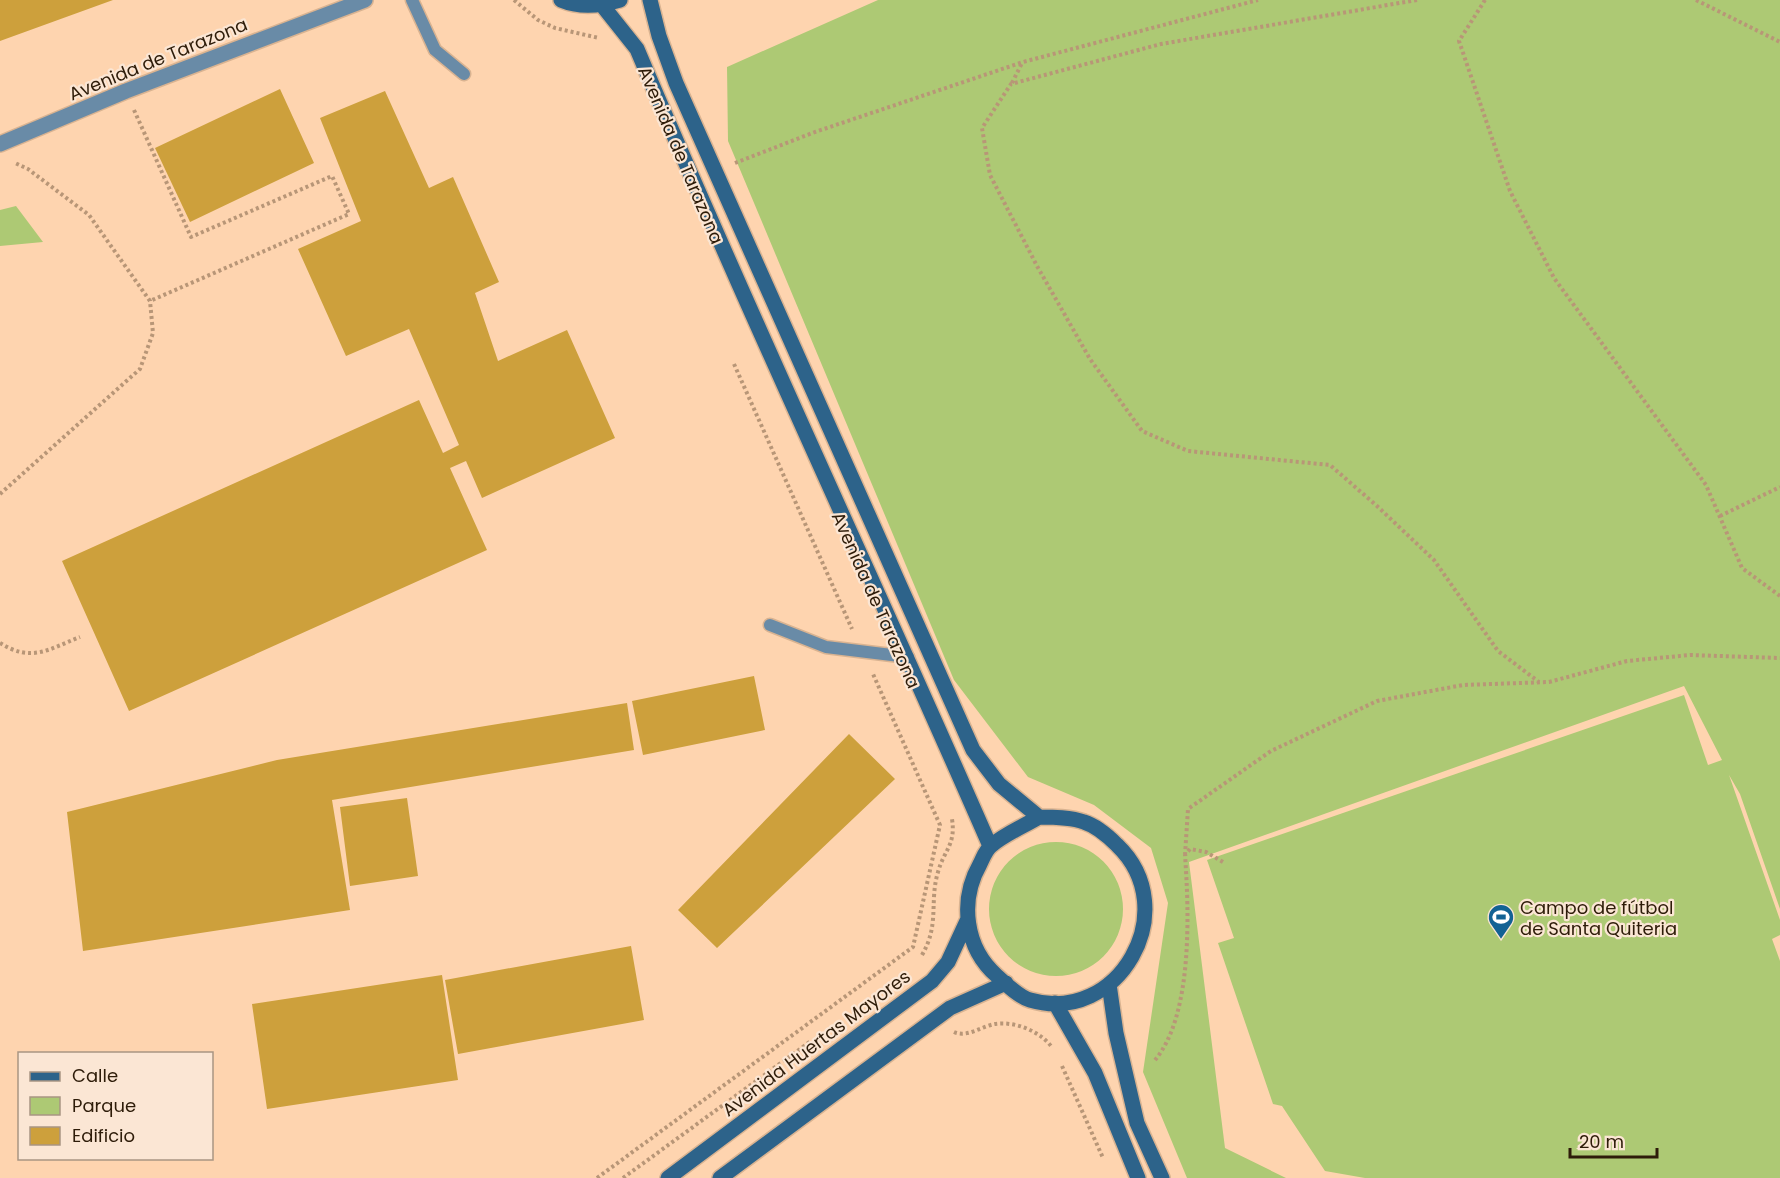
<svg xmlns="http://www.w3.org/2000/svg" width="1780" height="1178" font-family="Poppins,sans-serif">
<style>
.green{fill:#adc974}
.building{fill:#cda03c}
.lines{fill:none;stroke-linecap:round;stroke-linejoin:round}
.lane-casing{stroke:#d9b391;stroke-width:15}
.street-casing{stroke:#d9b391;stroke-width:18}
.secondary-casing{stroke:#d9b391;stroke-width:18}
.path{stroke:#b89677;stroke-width:4;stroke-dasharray:3 3;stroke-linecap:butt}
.lane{stroke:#698ba7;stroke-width:12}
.street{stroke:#698ba7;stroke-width:15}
.secondary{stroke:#2d638a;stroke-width:15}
.labels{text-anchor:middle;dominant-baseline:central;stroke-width:4.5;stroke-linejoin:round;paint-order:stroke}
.street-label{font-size:18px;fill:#2e1c09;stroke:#fbe6d4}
.poi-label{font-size:18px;fill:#2e1c09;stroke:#fbe6d4;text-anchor:start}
</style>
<rect width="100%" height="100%" fill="#fed4af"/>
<!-- green -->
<path class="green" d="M878,0H1780V909L1740,794L1729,775L1780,920V935L1772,939L1780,961V1178H1365L1325,1171L1282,1106L1273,1104L1218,943L1234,938L1207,860L1684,695L1708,765L1722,760L1684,686L1189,862L1225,1148L1286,1178H1187L1143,1072L1168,903L1151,848L1094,805L1028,777L954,680L728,141L727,67Z
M16,206L43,242L0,246V210Z
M989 909a67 67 0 1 1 134 0a67 67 0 1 1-134 0Z"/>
<!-- building -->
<path class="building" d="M0,0H113L0,41Z
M280,89L314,163L190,222L155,148Z
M385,91L429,188L453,177L499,282L475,293L498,361L567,330L615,438L482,498L466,461L450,468L487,550L129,711L62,561L419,400L443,453L459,445L409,329L346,356L298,249L361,221L320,118Z
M754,676L765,730L643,755L632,701Z
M627,703L634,750L332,800L350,910L83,951L67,812L277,760Z
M849,734L895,779L717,948L678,910Z
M407,798L418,876L350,886L340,807Z
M631,946L644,1020L458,1054L445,980Z
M442,975L458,1080L267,1109L252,1004Z"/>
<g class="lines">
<!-- lane casing -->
<g class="lane-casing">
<path id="lane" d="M412,0L435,50L464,74
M770,625L826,647L908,657"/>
</g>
<!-- street casing -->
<g class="street-casing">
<path id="street" d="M0,144L126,91L365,0"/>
</g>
<!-- secondary casing -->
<g class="secondary-casing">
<path id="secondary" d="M561,0C580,8 600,6 620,0
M650,0L659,36L676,83L973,750L999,784L1039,817
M602,5L637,49C750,317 874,580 990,846
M1039,817C1053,817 1071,817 1084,822C1097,826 1108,836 1117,845C1185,910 1118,1026 1030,1000C1019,997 1006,984 997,976C965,948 959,901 980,864C983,858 986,849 992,845C1005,834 1024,826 1039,817Z
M1109,984L1116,1033L1137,1123L1162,1178
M1055,1003L1095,1073L1138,1178
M668,1178L932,981L948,962L967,921
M720,1178L950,1008L1006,983"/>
</g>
<!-- path -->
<path class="path" d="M514,0L538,20L555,28L599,38
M1417,0L1161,44L1011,84L982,128L990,175L1037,266L1090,359L1142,431L1188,451L1330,465L1377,506L1434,560L1498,651L1539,682
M1485,0L1459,41L1510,191L1554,278L1706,485L1742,568L1780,596
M1696,0L1780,42
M1012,83L1022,63
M134,110L191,237L332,176L349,214L150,301
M735,163L815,132L1023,62L1258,0
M734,364L852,629
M0,494L140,369L153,333L150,301L89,215L28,169L15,163
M1720,516L1780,487
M0,643C32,663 49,649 80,637
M1185,855L1188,809L1271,751L1377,701L1463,685L1549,682L1627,661L1690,655L1780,658
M922,955C940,924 929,902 938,872C944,850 956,845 952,819
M954,1032C967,1038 982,1026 995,1024C1015,1021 1039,1031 1051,1046
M1155,1060C1193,1015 1189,911 1185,855L1190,849L1206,852L1223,862
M1062,1066L1103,1158
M597,1178L913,947L940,825L873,674
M623,1178L811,1041"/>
<!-- lane -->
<use href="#lane" class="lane"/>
<!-- street -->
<use href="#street" class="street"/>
<!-- secondary -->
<use href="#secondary" class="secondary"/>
</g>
<!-- icons -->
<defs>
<g id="stadium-pin" transform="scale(1.35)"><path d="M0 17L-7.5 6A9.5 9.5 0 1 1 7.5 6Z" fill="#136294" stroke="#fbe6d4"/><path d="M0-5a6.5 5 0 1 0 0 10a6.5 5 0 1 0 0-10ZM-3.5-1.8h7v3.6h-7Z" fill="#fff"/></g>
</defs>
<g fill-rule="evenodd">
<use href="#stadium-pin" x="1501" y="917"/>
</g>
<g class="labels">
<!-- street labels -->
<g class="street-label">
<text transform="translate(158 59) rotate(-22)">Avenida de Tarazona</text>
<text transform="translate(681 155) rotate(67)">Avenida de Tarazona</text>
<text transform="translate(876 600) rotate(66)">Avenida de Tarazona</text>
<text transform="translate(816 1043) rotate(-37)">Avenida Huertas Mayores</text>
</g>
<!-- poi labels -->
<g class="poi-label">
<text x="1520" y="907">Campo de fútbol<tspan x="1520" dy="21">de Santa Quiteria</tspan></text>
</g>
</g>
<!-- legend -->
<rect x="18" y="1052" width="195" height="108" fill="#fbe6d4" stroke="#a99583" stroke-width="1.5"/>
<rect x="30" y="1072" width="30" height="9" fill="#2d638a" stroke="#a99583" stroke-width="1.5"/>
<text x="72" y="1082" font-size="18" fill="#2e1c09">Calle</text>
<rect x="30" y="1097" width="30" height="18" fill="#adc974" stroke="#a99583" stroke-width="1.5"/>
<text x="72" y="1112" font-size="18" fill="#2e1c09">Parque</text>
<rect x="30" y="1127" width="30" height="18" fill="#cda03c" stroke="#a99583" stroke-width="1.5"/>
<text x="72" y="1142" font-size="18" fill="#2e1c09">Edificio</text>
<!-- scale -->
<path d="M1570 1148v9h87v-9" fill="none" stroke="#2e1c09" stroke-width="3"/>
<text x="1579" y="1148" font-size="18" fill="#2e1c09" stroke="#fbe6d4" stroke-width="4.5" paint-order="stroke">20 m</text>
</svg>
